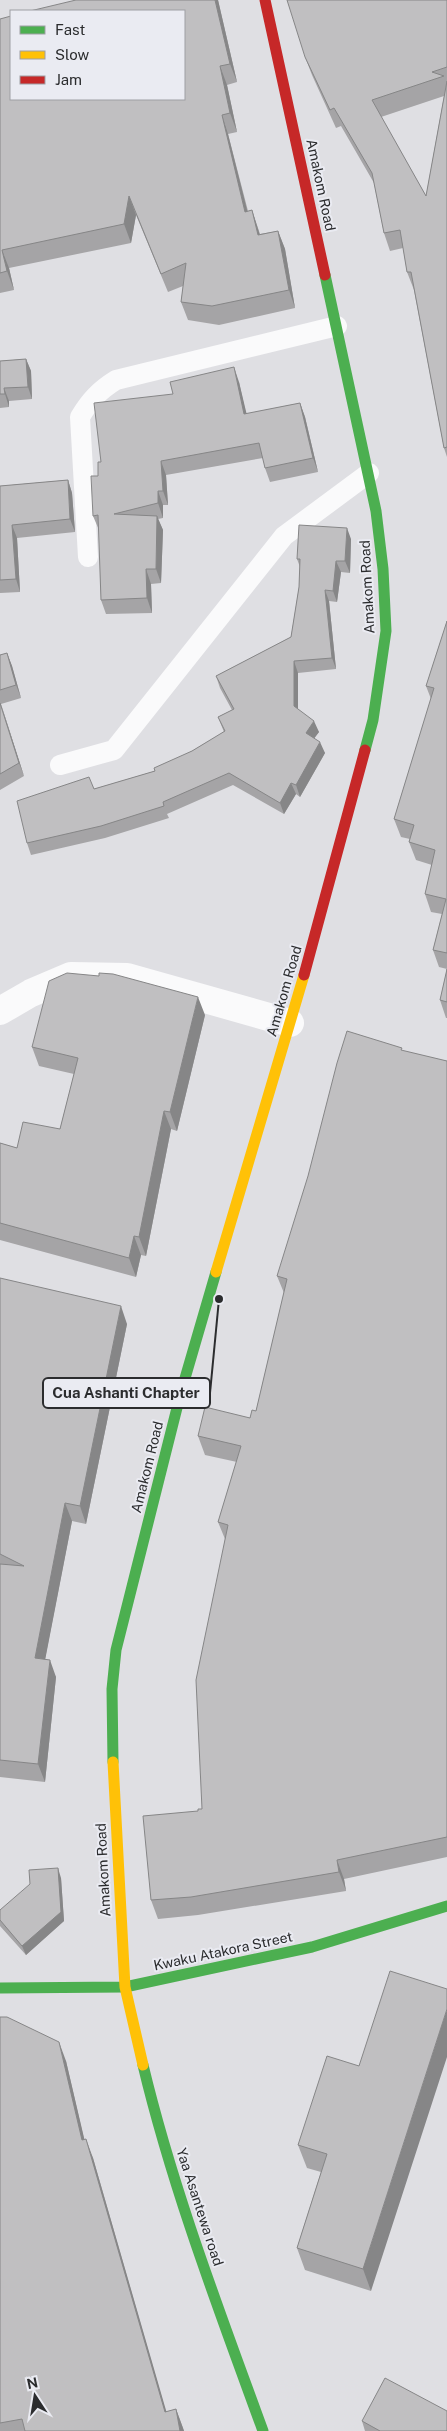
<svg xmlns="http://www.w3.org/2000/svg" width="447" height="2431" font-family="'Public Sans',sans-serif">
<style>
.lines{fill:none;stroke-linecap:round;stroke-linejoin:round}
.lane{stroke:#fafafb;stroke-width:20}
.street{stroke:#fafafb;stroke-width:28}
.fast{stroke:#4caf50;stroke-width:11}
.slow{stroke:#ffc107;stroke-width:11}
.jam{stroke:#c62828;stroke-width:11}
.wall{fill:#a5a4a6;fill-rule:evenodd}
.shaded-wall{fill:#868687}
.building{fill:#c0bfc1;stroke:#868687}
.labels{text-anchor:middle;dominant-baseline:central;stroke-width:4;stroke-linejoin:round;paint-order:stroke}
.street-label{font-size:14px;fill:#2b2c2e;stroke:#eaebf2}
.leader{fill:none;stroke:#2b2c2e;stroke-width:2}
.callout-dot{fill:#2b2c2e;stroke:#eaebf2;stroke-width:2}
.callout{fill:#eaebf2;stroke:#2b2c2e;stroke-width:2}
.callout-label{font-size:15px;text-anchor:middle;font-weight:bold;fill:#2b2c2e}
</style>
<rect width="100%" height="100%" fill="#dfdfe3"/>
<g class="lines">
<!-- lane -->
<path class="lane" d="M88,557L80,417C90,400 100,390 116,380L337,326
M60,765L114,750L284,536L369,473"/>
<!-- street -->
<path class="street" d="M0,1011L31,993L71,976L127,977L290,1023"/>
<!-- fast -->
<path class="fast" d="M325,275L376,511L383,569L386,631L373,720L365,750
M113,1762L112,1689L116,1650L181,1392L216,1272
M0,1988L125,1987L312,1947L447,1906
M143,2065C173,2190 219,2310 263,2431"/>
<!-- slow -->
<path class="slow" d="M216,1272L304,975
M113,1762L125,1987L143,2065"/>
<!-- jam -->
<path class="jam" d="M265,0L325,275
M304,975L365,750"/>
</g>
<!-- wall -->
<path class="wall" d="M218,0L237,82L227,85L237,132L228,134L248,211L252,210L260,234L278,231L285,249L295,308L219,325L188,320L181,302L183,286L168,292L136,215L131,243L9,268L14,290L0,293V19Z
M447,0V457L444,448L414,290L407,272L403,248L390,251L384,233L374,183L341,126L336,128L312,75L305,57ZM444,96L426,196L381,117Z
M26,359L31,371L32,399L9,401V407L0,408V361Z
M239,382L246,414L300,403L305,417L318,472L270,482L265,468L263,458L166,475L168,505H163V518L158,519L163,530L161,583L151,584L152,613L106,614L101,600L99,530L93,516L101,462L173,394Z
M68,480L72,493L75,532L17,538L20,592L0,593V486Z
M351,539L350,573L341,572L337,602L329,601L336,669L298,673V709L319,732L314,738L325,753L300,797L296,794L284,814L233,785L167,814L169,818L105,838L31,855L27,843L94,789L155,771L192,751L224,732L218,717L232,710L220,688L216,676L291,637L299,587L300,567L297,559Z
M447,621V1018H446L440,1000L447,969L439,967L433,950L442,914L431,912L425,894L432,865L416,860L409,842L410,839L401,837L394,819L431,699L426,686Z
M7,653L12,666L21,698L1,704L24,776L0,790V655Z
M205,1015L177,1131L171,1129L146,1256L141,1255L136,1277L0,1240V1143L17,1148L60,1129L74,1074L39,1066L32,1047Z
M403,1051L447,1061V1857L344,1879L346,1891L198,1915L158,1919L151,1900L198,1811L202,1809L225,1539L218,1522L237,1462L205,1455L198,1436L250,1418L256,1411L284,1293L277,1276Z
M0,1278L127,1324L86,1524L72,1521L45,1659L56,1677L45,1782L0,1777Z
M61,1878L64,1921L26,1955L0,1926V1910Z
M0,2017L66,2061L84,2139L93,2158L166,2412L176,2409L184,2431H0Z
M359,2066L371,2291L305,2270L297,2248L321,2172L307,2168L298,2145Z
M362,2421L447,2431H365Z"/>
<!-- shaded-wall -->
<path class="shaded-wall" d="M215,0H218L237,82L230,64Z
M220,66L227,85L237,132L230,113Z
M222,115L228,134L252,230L245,212Z
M129,196L136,215L131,243L124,224Z
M252,210L258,229L265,253L258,235Z
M278,231L285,249L295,308L289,290Z
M2,250L9,268L14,290L7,271Z
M26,359L31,371L32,399L28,387Z
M234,367L239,382L250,428L244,414Z
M4,388L9,401V407L5,394Z
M300,403L305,417L318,472L313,458Z
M161,461L166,475L168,505L163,491Z
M68,480L72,493L75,532L70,519Z
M158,491L163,505V518L158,503Z
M157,516L163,530L161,583L156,569Z
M12,525L17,538L20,592L16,579Z
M347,528L351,539L350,573L345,561Z
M336,561L341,572L337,602L333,591Z
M146,569L151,584L152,613L147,598Z
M325,590L329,601L336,669L332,658Z
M7,653L12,666L21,698L16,685Z
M294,661L298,673V718L294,706Z
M0,701L24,776L19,763Z
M314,721L319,732L310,744L306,733Z
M320,742L325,753L300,797L296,785Z
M291,783L296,794L284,814L280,803Z
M198,997L205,1015L177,1131L170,1112Z
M164,1111L171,1129L146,1256L139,1237Z
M134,1236L141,1255L136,1277L129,1258Z
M121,1306L127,1324L86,1524L80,1506Z
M65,1503L72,1521L42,1676L35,1658Z
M50,1660L56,1677L45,1782L38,1764Z
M337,1860L344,1879L346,1891L339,1872Z
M58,1868L61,1878L64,1921L26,1955L22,1946Z
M447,2009V2057L371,2291L363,2269Z
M59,2042L66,2061L89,2159L82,2140Z
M86,2139L93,2158L172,2431L165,2412Z
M176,2409L183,2428L184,2431H180Z"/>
<!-- building -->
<path class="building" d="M76,0H215L230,64L220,66L230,113L222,115L245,212L252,210L258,235L278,231L289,290L212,306L181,302L186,263L161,274L129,196L124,224L2,250L7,271L0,273V19L11,16V99H184V11H30Z
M287,0H447V67L432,72L444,76L372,100L426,196L447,81V447L444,448L411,272H407L400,230L384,233L372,173L334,108L330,110L305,57Z
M26,359L28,387L4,388L5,394H0V361Z
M234,367L244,414L300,403L313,458L265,468L259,443L161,461L163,491H158V503L114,514L157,516L156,569H146L147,598L101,600L98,515L93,516L91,476H98V462H101L94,403L173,394L170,382Z
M68,480L70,519L12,525L16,579L0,580V486Z
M299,525L347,528L345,561H336L333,591L325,590L332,658L294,661V706L314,721L306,733L320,742L296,785L291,783L280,803L229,773L163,802L164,806L101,826L27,843L17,801L89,777L94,789L155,771L154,768L192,751L225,731L218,717L234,709L216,676L291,637L299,587L300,559H297Z
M447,621V953L433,950L446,899L425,894L435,850L409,842L414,825L394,819L434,688L426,686Z
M7,653L16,685L0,690V655Z
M0,703L19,763L0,774Z
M447,969V1002L440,1000Z
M67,973L99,976V973L113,974L198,997L170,1112L164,1111L139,1237L134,1236L129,1258L0,1223V1143L17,1148L23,1122L60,1129L78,1058L32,1047L49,981Z
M347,1031L402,1048L401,1050L447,1061V1837L337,1860L339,1872L191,1897L151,1900L143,1816L198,1811V1809H202L196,1680L228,1525L218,1522L241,1446L198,1436L205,1407L250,1418L252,1410L256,1411L287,1279L277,1276L308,1176L337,1063Z
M0,1278L121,1306L80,1506L65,1503L35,1658L50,1660L38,1764L0,1760V1564L24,1566L0,1554Z
M58,1868L61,1912L22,1946L0,1920V1910L30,1884L29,1870Z
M390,1971L447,1989V2009L363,2269L297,2248L327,2154L298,2145L327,2056L359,2066Z
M0,2017H7L59,2042L82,2140L86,2139L165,2412L176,2409L180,2431H25L22,2419L0,2423Z
M385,2378L447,2411V2431H380L362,2421Z"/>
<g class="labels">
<!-- street labels -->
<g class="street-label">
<text transform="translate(321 185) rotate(78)">Amakom Road</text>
<text transform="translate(367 587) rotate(-93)">Amakom Road</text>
<text transform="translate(284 991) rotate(-74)">Amakom Road</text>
<text transform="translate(147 1467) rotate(-76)">Amakom Road</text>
<text transform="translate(103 1870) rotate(-93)">Amakom Road</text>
<text transform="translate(223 1951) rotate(-12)">Kwaku Atakora Street</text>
<text transform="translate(200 2207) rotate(72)">Yaa Asantewa road</text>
</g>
</g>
<!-- callouts -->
<path class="leader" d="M219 1299L210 1393"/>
<circle class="callout-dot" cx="219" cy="1299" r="5"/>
<rect class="callout" x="43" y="1378" width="167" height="30" rx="5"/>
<g class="callout-label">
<text x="126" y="1398">Cua Ashanti Chapter</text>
</g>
<!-- legend -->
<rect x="10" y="10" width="175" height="90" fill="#eaebf2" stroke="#9e9fa4"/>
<rect x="20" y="26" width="25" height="8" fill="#4caf50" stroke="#9e9fa4"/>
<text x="55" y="35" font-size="15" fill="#2b2c2e">Fast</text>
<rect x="20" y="51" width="25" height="8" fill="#ffc107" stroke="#9e9fa4"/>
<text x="55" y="60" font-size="15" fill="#2b2c2e">Slow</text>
<rect x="20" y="76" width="25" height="8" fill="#c62828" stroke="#9e9fa4"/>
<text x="55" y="85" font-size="15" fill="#2b2c2e">Jam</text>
<!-- north arrow -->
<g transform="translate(35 2396) rotate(348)" stroke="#eaebf2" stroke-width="4" paint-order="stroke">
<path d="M0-4L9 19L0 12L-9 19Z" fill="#2b2c2e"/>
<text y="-8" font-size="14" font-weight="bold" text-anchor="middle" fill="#2b2c2e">N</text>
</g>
</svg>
